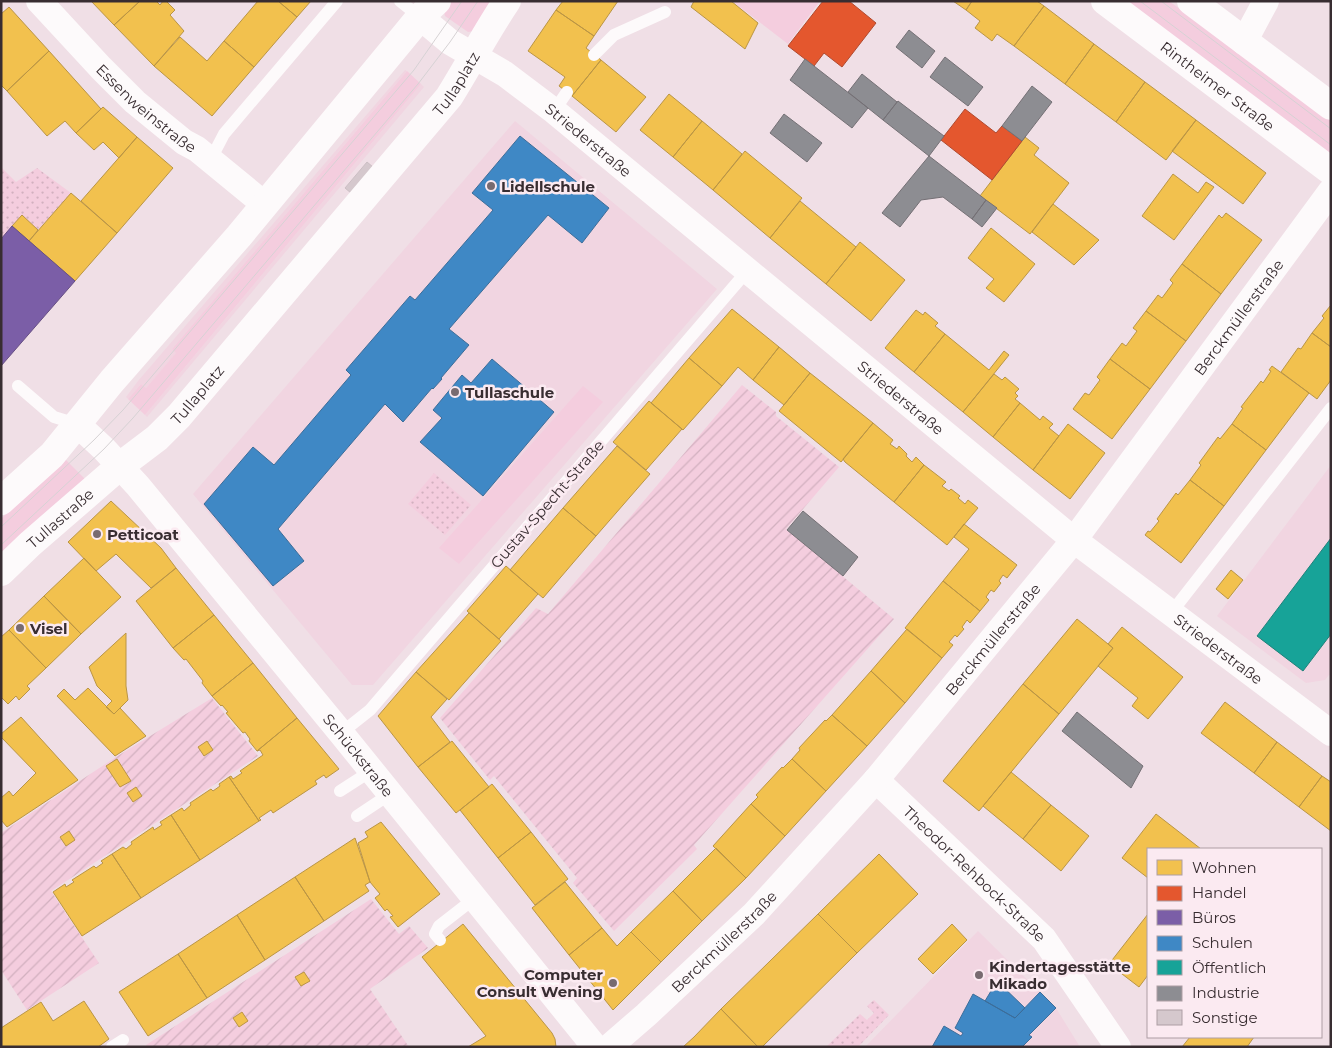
<svg xmlns="http://www.w3.org/2000/svg" width="1332" height="1048" font-family="Montserrat,sans-serif">
<style>
.built{fill:#f1d5e1}
.grass{fill:#f4cdde}
.park{fill:url(#park-dots)}
.garden{fill:url(#garden-furrows)}
.homes{fill:#f2c14e;stroke:#ba9545}
.shops{fill:#e4572e;stroke:#b04a2f}
.offices{fill:#7b5ea7;stroke:#674f84}
.schools{fill:#3f88c5;stroke:#3d6d99}
.public{fill:#17a398;stroke:#218079}
.industry{fill:#8d8d92;stroke:#747075}
.building{fill:#d5c8cd;stroke:#ccbfc4}
.lines{fill:none;stroke-linecap:round;stroke-linejoin:round}
.lane{stroke:#fdfafb;stroke-width:12}
.street{stroke:#fdfafb;stroke-width:26}
.secondary{stroke:#fdfafb;stroke-width:28}
.tram{stroke:#d6d2d4;stroke-width:1}
.poi-dot{fill:#786b70;stroke:#fbeaf1;stroke-width:2}
.labels{text-anchor:middle;dominant-baseline:central;stroke-width:5;stroke-linejoin:round;paint-order:stroke}
.street-label{font-size:15px;fill:#382d31;stroke:#fbeaf1}
.poi-label{font-size:15px;font-weight:bold;fill:#382d31;stroke:#fbeaf1;text-anchor:start}
</style>
<defs>
<pattern id="park-dots" width="8" height="8" patternUnits="userSpaceOnUse" patternTransform="scale(1.25)"><rect width="8" height="8" fill="#f4cdde"/><path d="M2 2h.1M6 6h.1" fill="none" stroke="#d2b0bf" stroke-width="1.8" stroke-linecap="round"/></pattern>
<pattern id="garden-furrows" width="10" height="10" patternUnits="userSpaceOnUse" patternTransform="scale(1.25)"><rect width="10" height="10" fill="#f4cdde"/><path d="M-1 1l2-2M0 10L10 0M9 11l2-2" fill="none" stroke="#d2b0bf"/></pattern>
</defs>
<rect width="100%" height="100%" fill="#f0dfe6"/>
<!-- built -->
<path class="built" d="M405,70L407,71L390,91L172,349L177,353L146,388L141,384L128,399L126,397L138,381Z
M421,84L424,87L147,417L145,415Z
M515,121L717,289L373,685H352L193,494Z
M1331,465V675H1329L1325,680L1306,683L1217,616Z
M978,931L1056,1008L1080,1047H865Z"/>
<!-- grass -->
<path class="grass" d="M450,1H495L474,31L468,32L445,16L444,11Z
M732,1H820L788,44Z
M1126,1H1169L1331,120V155Z
M407,71L421,84L145,415L128,399L141,384L146,388L176,353L172,349Z
M583,386L603,402L459,564L439,548Z
M62,456L86,480L1,555V519Z"/>
<!-- park -->
<path class="park" d="M1,167L16,182L37,168L71,193L38,230L21,216L1,239Z
M434,473L471,505L445,535L408,504Z
M874,1000L889,1015L858,1047H826L860,1014L867,1020L874,1013L867,1006Z"/>
<!-- garden -->
<path class="garden" d="M742,385L776,412V416L839,467L786,529L894,619L694,845L697,849L614,931L573,883L577,878L494,776L490,780L440,718L536,608L548,614Z
M212,698L258,756L51,891L99,963L27,1010L1,970V833L116,757Z
M371,899L399,934L409,926L428,948L370,989L409,1047H147L146,1045Z"/>
<!-- homes -->
<path class="homes" d="M91,1H140L114,25Z
M140,1H156L160,5L163,1H166L175,10L170,15L184,31L154,66L114,25Z
M258,1H278L297,17L254,67L224,41Z
M278,1H311L297,17Z
M563,1H618L594,36L556,10Z
M694,1H731L758,23L745,49L691,7Z
M953,1H972L966,10Z
M972,1H1037L1044,6L1014,46L997,34L992,41L975,28L980,21L966,10Z
M1044,6L1094,44L1065,84L1014,46Z
M9,7L49,51L7,91L1,85V14Z
M556,10L594,36L586,48L601,60L572,96L559,86L565,77L528,51Z
M180,37L207,61L224,41L254,67L212,116L154,66Z
M1094,44L1145,82L1116,122L1065,84Z
M49,51L101,109L76,133L65,121L47,136L7,91Z
M601,60L646,97L616,132L572,96Z
M1145,82L1196,120L1166,160L1116,122Z
M669,94L702,121L673,157L640,130Z
M103,107L137,137L119,158L103,142L94,150L76,133Z
M1196,120L1266,173L1243,204L1172,151Z
M702,121L742,154L713,190L673,157Z
M137,137L173,168L117,233L81,201Z
M1025,137L1039,148L1034,155L1069,183L1030,234L980,196Z
M745,151L802,198L770,238L713,190Z
M1173,174L1198,193L1206,182L1214,187L1174,240L1142,216Z
M71,193L117,233L75,281L29,241Z
M800,201L856,247L826,284L770,238Z
M1053,204L1099,240L1074,265L1032,232Z
M1226,213L1262,240L1221,294L1182,264L1219,215L1222,218Z
M22,215L38,230L29,241L12,226Z
M991,228L1035,264L1004,302L986,288L994,279L968,258Z
M860,242L905,280L871,321L826,284Z
M1182,264L1221,294L1186,341L1146,311L1158,295L1162,298L1173,283L1170,280Z
M1331,305V347L1312,333L1324,318L1322,316Z
M732,309L779,347L753,380L738,367L722,386L689,358Z
M916,310L923,315L925,312L938,323L935,326L945,334L914,372L885,348Z
M1146,311L1186,341L1150,389L1110,359L1122,343L1126,346L1137,331L1133,328Z
M1312,333L1331,347V380L1317,399L1281,372L1298,348L1301,349Z
M945,334L989,370L1004,351L1009,355L963,412L914,372Z
M779,347L810,373L784,405L753,380Z
M689,358L722,386L683,430L651,403Z
M1110,359L1150,389L1112,439L1073,409L1085,393L1089,395L1100,380L1097,377Z
M1272,366L1309,393L1266,450L1232,424L1243,408L1241,407L1261,381L1263,383L1271,371L1269,370Z
M810,373L873,423L841,462L779,411Z
M994,374L1002,380L1005,377L1019,389L1015,393L1018,396L1015,399L1020,403L993,437L963,412Z
M649,401L682,429L646,470L613,442Z
M1020,403L1040,420L1043,416L1053,424L1049,428L1059,436L1033,470L993,437Z
M873,423L893,440L890,444L897,449L899,446L907,454L906,456L912,462L916,457L924,465L894,502L845,462L843,459Z
M1068,424L1105,453L1070,499L1033,470Z
M1232,424L1266,450L1224,506L1190,480L1201,465L1199,463L1218,437L1220,439Z
M617,446L650,474L596,536L563,508Z
M924,465L946,482L942,486L949,491L951,489L960,496L958,498L965,504L968,500L978,508L947,545L894,502Z
M1190,480L1224,506L1181,563L1145,535L1148,531L1150,532L1159,521L1157,519L1176,493L1178,495Z
M111,501L161,548L176,568L151,588L116,554L96,571L68,542Z
M563,508L596,536L543,598L510,570Z
M964,524L1017,565L1007,578L1003,575L999,581L1001,583L994,592L991,590L986,597L989,600L980,611L943,581L969,549L954,537Z
M84,558L121,597L81,634L44,596Z
M506,566L538,594L499,639L467,611Z
M176,568L214,615L173,648L136,601Z
M1231,570L1243,580L1228,599L1216,589Z
M943,581L980,611L970,623L967,620L962,627L964,629L957,637L955,635L949,642L953,645L942,658L905,628Z
M44,596L81,634L46,668L9,630Z
M469,613L501,641L449,700L416,672Z
M214,615L253,663L212,696L202,683L203,681L186,659L184,660L173,648Z
M1077,619L1113,648L1059,714L1023,684Z
M1122,627L1183,677L1148,719L1132,706L1138,698L1098,666L1113,648L1108,644Z
M907,629L942,658L905,703L871,671Z
M9,630L46,668L27,686L30,689L19,700L16,696L8,704L1,697V637Z
M126,633V686L128,700L114,714L106,707L112,701L97,686L89,667Z
M253,663L297,718L257,751L249,741L250,739L245,732L243,733L226,713L228,712L222,705L221,706L212,696Z
M871,671L905,703L867,746L832,715Z
M416,672L447,699L431,717L450,742L418,767L378,716Z
M1023,684L1059,714L979,811L943,781Z
M88,688L114,714L120,708L146,736L115,756L57,696L64,689L75,700Z
M1225,702L1277,742L1254,773L1201,733Z
M832,715L867,746L826,791L792,759L800,750L799,748L825,720L826,721Z
M21,717L78,780L7,827L1,820V798L9,791L13,796L36,773L1,737V734Z
M297,718L339,769L326,778L324,775L315,781L317,784L273,813L271,810L259,818L261,820L259,821L229,777L231,776L233,779L242,773L240,771L263,755L260,750L257,751Z
M207,741L213,750L204,756L198,747Z
M452,741L489,787L456,813L418,767Z
M1277,742L1322,776L1299,807L1254,773Z
M117,759L131,781L120,787L106,766Z
M792,759L826,791L785,836L751,804L758,797L756,795L782,767L783,768Z
M1011,772L1051,805L1023,839L983,806Z
M1322,776L1331,782V831L1299,807Z
M229,777L259,821L200,860L171,815L182,808L184,811L191,805L190,803L211,789L213,791L220,786L219,784Z
M492,784L531,832L498,858L460,810Z
M136,787L142,796L133,802L127,793Z
M751,804L785,836L746,878L713,846Z
M1051,805L1089,836L1061,871L1023,839Z
M1156,814L1201,849H1148V878L1122,858Z
M171,815L200,860L141,898L112,854L123,847L126,849L132,844L131,842L153,827L154,830L162,825L160,822Z
M381,822L440,894L398,927L390,917L393,916L387,909L385,911L375,898L380,894L370,882L358,843L368,837L365,832Z
M69,831L75,840L66,846L60,837Z
M531,832L568,879L535,905L498,858Z
M355,838L370,882L365,885L369,891L324,921L295,877Z
M716,848L746,878L702,921L673,891Z
M112,854L141,898L82,936L53,892L65,884L66,887L74,882L72,880L94,866L96,868L103,863L101,861Z
M879,854L918,894L857,953L818,914Z
M295,877L324,921L265,960L237,915Z
M565,882L602,928L569,955L532,908Z
M673,891L702,921L661,962L631,932Z
M818,914L857,953L762,1047H758L721,1009Z
M1148,914V975L1139,987L1109,964Z
M237,915L265,960L207,998L178,954Z
M463,924L552,1033L555,1039L556,1047H468L486,1036L422,957Z
M952,924L967,940L933,974L918,959Z
M602,928L617,946L631,932L661,962L613,1010L569,955Z
M178,954L207,998L148,1036L119,992Z
M304,972L310,981L301,986L295,977Z
M84,1001L109,1039L98,1047H1V1028L41,1002L53,1021Z
M721,1009L758,1047H683L694,1037Z
M242,1012L248,1021L239,1027L233,1018Z
M1190,1037H1254L1247,1047H1182Z"/>
<!-- shops -->
<path class="shops" d="M823,1H849L876,23L842,67L824,53L814,66L788,46Z
M965,109L996,133L1002,126L1022,141L992,180L941,140Z"/>
<!-- offices -->
<path class="offices" d="M12,226L75,281L1,366V239Z"/>
<!-- schools -->
<path class="schools" d="M520,136L609,208L582,243L548,215L449,329L469,345L441,378L442,379L433,389L432,388L403,422L385,404L278,529L304,561L273,586L204,504L253,447L274,465L351,375L346,370L410,296L415,300L493,210L472,193Z
M492,359L554,412L483,496L420,442L442,418L433,410L462,375L471,383Z
M997,981L1025,1008L1015,1018L985,1001Z
M1040,992L1056,1008L1029,1035L1032,1037L1022,1047H932L944,1026L961,1036L963,1033L955,1028L973,994L1015,1018Z"/>
<!-- public -->
<path class="public" d="M1331,538V634L1303,671L1257,636Z"/>
<!-- industry -->
<path class="industry" d="M909,30L935,51L922,68L896,47Z
M945,57L983,87L968,106L930,77Z
M805,59L868,108L852,128L790,80Z
M862,74L897,102L883,120L848,92Z
M1032,86L1052,102L1022,141L1002,126Z
M898,101L944,136L929,156L883,120Z
M784,114L822,143L807,162L770,133Z
M929,156L986,200L972,219L943,197L921,200L900,227L882,213Z
M986,200L997,208L982,227L972,219Z
M803,511L858,557L843,576L787,530Z
M1077,712L1143,766L1131,788L1062,731Z"/>
<!-- building -->
<path class="building" d="M367,162L373,167L351,193L345,188Z"/>
<g class="lines">
<!-- lane -->
<path class="lane" d="M400,1L420,17
M594,55L614,35L665,12
M554,111L567,92
M210,161L224,134L337,1
M18,386L54,417L77,424
M1171,613L1331,408
M341,733L370,710L748,270
M340,791L371,771
M357,816L390,794
M440,940L435,934L439,926L475,898
M112,1047L123,1040"/>
<!-- street -->
<g class="street">
<path id="s1" d="M39,1L101,68L135,102L184,142L197,149L264,204"/>
<path id="s2" d="M420,17L450,42L505,74L554,111L1074,540L1331,733"/>
<path d="M1244,42L1266,1"/>
<path id="s3" d="M77,424L104,449L138,486L341,733L595,1047"/>
<path id="s4" d="M876,780L1044,939L1118,1047"/>
<path id="s5" d="M609,1047L646,1015L754,914L876,780L1074,540L1331,191"/>
</g>
<!-- secondary -->
<g class="secondary">
<path id="s6" d="M1105,1L1331,171"/>
<path d="M1191,1L1331,106"/>
<path d="M1,501L52,455L112,381L239,236L392,51L420,17L437,1"/>
<path id="s7" d="M1,572L30,544L120,466L157,438L179,416L449,97C469,65 486,32 507,1"/>
</g>
<!-- tram -->
<path class="tram" d="M1140,1L1331,145
M1161,1L1331,129
M1,527L94,440L123,410L414,70L462,1
M1,545L104,449L133,418L418,84L450,42L478,1"/>
</g>
<!-- markers -->
<g class="poi-dot">
<circle cx="491" cy="186" r="5"/>
<circle cx="455" cy="392" r="5"/>
<circle cx="97" cy="534" r="5"/>
<circle cx="20" cy="628" r="5"/>
<circle cx="979" cy="975" r="5"/>
<circle cx="613" cy="983" r="5"/>
</g>
<g class="labels">
<!-- street labels -->
<g class="street-label">
<text stroke="none"><textPath href="#s7" startOffset="670">Tullaplatz</textPath></text>
<text stroke="none"><textPath href="#s6" startOffset="141">Rintheimer Straße</textPath></text>
<text stroke="none"><textPath href="#s1" startOffset="152">Essenweinstraße</textPath></text>
<text stroke="none"><textPath href="#s2" startOffset="209">Striederstraße</textPath></text>
<text stroke="none"><textPath href="#s5" startOffset="966">Berckmüllerstraße</textPath></text>
<text stroke="none"><textPath href="#s7" startOffset="265">Tullaplatz</textPath></text>
<text stroke="none"><textPath href="#s2" startOffset="614">Striederstraße</textPath></text>
<text transform="translate(547 504) rotate(-49)">Gustav-Specht-Straße</text>
<text stroke="none"><textPath href="#s7" startOffset="80">Tullastraße</textPath></text>
<text stroke="none"><textPath href="#s5" startOffset="561">Berckmüllerstraße</textPath></text>
<text stroke="none"><textPath href="#s2" startOffset="1019">Striederstraße</textPath></text>
<text stroke="none"><textPath href="#s3" startOffset="435">Schückstraße</textPath></text>
<text stroke="none"><textPath href="#s4" startOffset="136">Theodor-Rehbock-Straße</textPath></text>
<text stroke="none"><textPath href="#s5" startOffset="156">Berckmüllerstraße</textPath></text>
</g>
<!-- poi labels -->
<g class="poi-label">
<text x="501" y="186">Lidellschule</text>
<text x="465" y="392">Tullaschule</text>
<text x="107" y="534">Petticoat</text>
<text x="30" y="628">Visel</text>
<text x="989" y="966">Kindertagesstätte<tspan x="989" dy="17">Mikado</tspan></text>
<text x="603" y="974" text-anchor="end">Computer<tspan x="603" dy="17">Consult Wening</tspan></text>
</g>
</g>
<!-- border -->
<rect width="1332" height="1048" fill="none" stroke="#382d31" stroke-width="5"/>
<!-- legend -->
<rect x="1147" y="848" width="175" height="190" fill="#fbeaf1" stroke="#ad9ea4"/>
<rect x="1157" y="860" width="25" height="15" fill="#f2c14e" stroke="#ad9ea4"/>
<text x="1192" y="873" font-size="15" fill="#382d31">Wohnen</text>
<rect x="1157" y="886" width="25" height="15" fill="#e4572e" stroke="#ad9ea4"/>
<text x="1192" y="898" font-size="15" fill="#382d31">Handel</text>
<rect x="1157" y="910" width="25" height="15" fill="#7b5ea7" stroke="#ad9ea4"/>
<text x="1192" y="923" font-size="15" fill="#382d31">Büros</text>
<rect x="1157" y="936" width="25" height="15" fill="#3f88c5" stroke="#ad9ea4"/>
<text x="1192" y="948" font-size="15" fill="#382d31">Schulen</text>
<rect x="1157" y="960" width="25" height="15" fill="#17a398" stroke="#ad9ea4"/>
<text x="1192" y="973" font-size="15" fill="#382d31">Öffentlich</text>
<rect x="1157" y="986" width="25" height="15" fill="#8d8d92" stroke="#ad9ea4"/>
<text x="1192" y="998" font-size="15" fill="#382d31">Industrie</text>
<rect x="1157" y="1010" width="25" height="15" fill="#d5c8cd" stroke="#ad9ea4"/>
<text x="1192" y="1023" font-size="15" fill="#382d31">Sonstige</text>
</svg>
